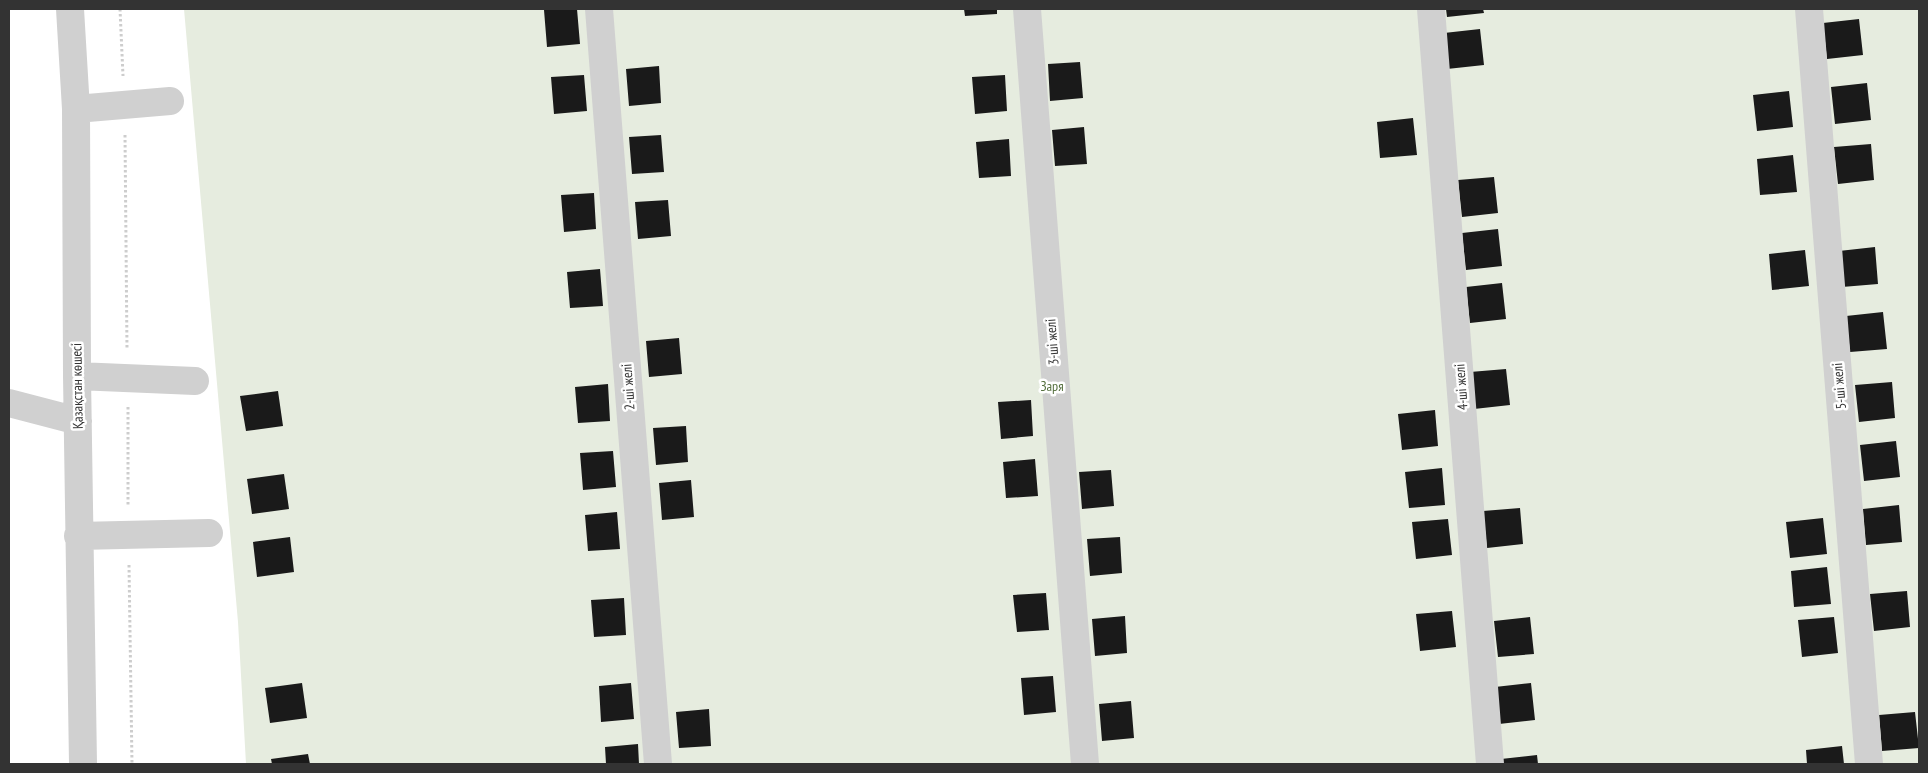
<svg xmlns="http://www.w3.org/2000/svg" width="1928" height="773" font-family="'PT Sans Narrow',sans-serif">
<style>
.green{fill:#e6ecdf}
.building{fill:#1a1a1a}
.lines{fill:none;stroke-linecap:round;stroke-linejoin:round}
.path{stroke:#cdcdcd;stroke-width:3;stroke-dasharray:2.5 2.5;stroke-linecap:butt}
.minor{stroke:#d0d0d0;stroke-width:28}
.labels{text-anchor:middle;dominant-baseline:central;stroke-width:5;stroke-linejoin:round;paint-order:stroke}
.street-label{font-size:14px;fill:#333;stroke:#fff}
.park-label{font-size:14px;fill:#56703f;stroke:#fff}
</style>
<rect width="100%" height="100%" fill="#fff"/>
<!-- green -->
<path class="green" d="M184,9H1919V764H246L238,622Z"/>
<!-- building -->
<path class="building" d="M577,9L580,44L547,47L544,10Z
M964,9H997V14L965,16Z
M1446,9H1483L1484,13L1447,17Z
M1859,19L1863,55L1827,59L1823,23Z
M1480,29L1484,65L1447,69L1444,33Z
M1080,62L1083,98L1050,101L1048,64Z
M659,66L661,103L629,106L626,69Z
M584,75L587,111L554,114L551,77Z
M1005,75L1007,111L975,114L972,77Z
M1867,83L1871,120L1835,124L1831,87Z
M1789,91L1793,127L1757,131L1753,95Z
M1413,118L1417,155L1380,158L1377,122Z
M1084,127L1087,164L1055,166L1052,130Z
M661,135L664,172L632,174L629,137Z
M1009,139L1011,176L979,178L976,142Z
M1871,144L1874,180L1838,184L1834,147Z
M1793,155L1797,192L1760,195L1757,159Z
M1494,177L1498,213L1462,217L1458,180Z
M594,193L596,229L564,232L561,195Z
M668,200L671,236L638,239L635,202Z
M1498,229L1502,266L1466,270L1462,233Z
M1875,247L1878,284L1842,287L1839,251Z
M1805,250L1809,286L1772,290L1769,254Z
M600,269L603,306L570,308L567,272Z
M1502,283L1506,319L1470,323L1466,287Z
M1883,312L1887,349L1850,352L1846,316Z
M679,338L682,374L649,377L646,341Z
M1506,369L1510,405L1474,409L1470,372Z
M1892,382L1895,418L1859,422L1855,385Z
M608,384L610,421L578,423L575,387Z
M278,391L283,426L246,431L240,396Z
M1031,400L1033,436L1001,439L998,402Z
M1435,410L1438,446L1402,450L1398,414Z
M686,426L688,462L656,465L653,428Z
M1896,441L1900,477L1864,481L1860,445Z
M613,451L616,487L583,490L580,453Z
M1035,459L1038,496L1006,498L1003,462Z
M1442,468L1445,505L1409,508L1405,472Z
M1111,470L1114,506L1082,509L1079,472Z
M284,474L289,509L252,514L247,479Z
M691,480L694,517L662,520L659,483Z
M1899,505L1902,542L1866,545L1863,509Z
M1520,508L1523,544L1487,548L1483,511Z
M617,512L620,549L588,551L585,515Z
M1823,518L1827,554L1790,558L1786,522Z
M1448,519L1452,555L1416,559L1412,522Z
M290,537L294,572L257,577L253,542Z
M1120,537L1122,573L1090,576L1087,539Z
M1827,567L1831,604L1794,607L1791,571Z
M1907,591L1910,627L1874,631L1870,594Z
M1046,593L1049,630L1017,632L1013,595Z
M624,598L626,635L594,637L591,600Z
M1452,611L1456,647L1420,651L1416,614Z
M1125,616L1127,653L1095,656L1092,619Z
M1530,617L1534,654L1498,657L1494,621Z
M1834,617L1838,653L1802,657L1798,620Z
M1053,676L1056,712L1024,715L1021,678Z
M302,683L307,718L270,723L265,688Z
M631,683L634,719L601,722L599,686Z
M1531,683L1535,720L1499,724L1495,687Z
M1131,701L1134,738L1102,741L1099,704Z
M709,709L711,746L679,748L676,712Z
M1915,712L1919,748L1882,751L1879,715Z
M638,744L639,764H606L605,747Z
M1842,746L1844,764H1807L1806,750Z
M308,754L310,764H272L271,759Z
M1537,755L1538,764H1502L1501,759Z"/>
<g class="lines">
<!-- path -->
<path class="path" d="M120,9L123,76
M125,135L127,349
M128,407V506
M129,565L132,764"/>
<!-- minor -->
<path class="minor" d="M70,9L76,109L77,376L83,764
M599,9L658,764
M1027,9L1085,764
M1431,9L1490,764
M1809,9L1869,764
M76,109L170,101
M77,376L195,381
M9,403L78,421
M78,536L209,533"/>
</g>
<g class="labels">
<!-- street labels -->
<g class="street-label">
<text transform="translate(1052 342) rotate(-94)">3-ші желі</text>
<text transform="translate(77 386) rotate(-91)">Қазақстан көшесі</text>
<text transform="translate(1839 386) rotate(-95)">5-ші желі</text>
<text transform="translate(628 387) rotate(-94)">2-ші желі</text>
<text transform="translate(1461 387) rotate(-94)">4-ші желі</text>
</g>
<!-- park labels -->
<g class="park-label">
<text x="1052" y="386">Заря</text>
</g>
</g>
<!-- border -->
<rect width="1928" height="773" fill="none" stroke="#333333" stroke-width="20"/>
</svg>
